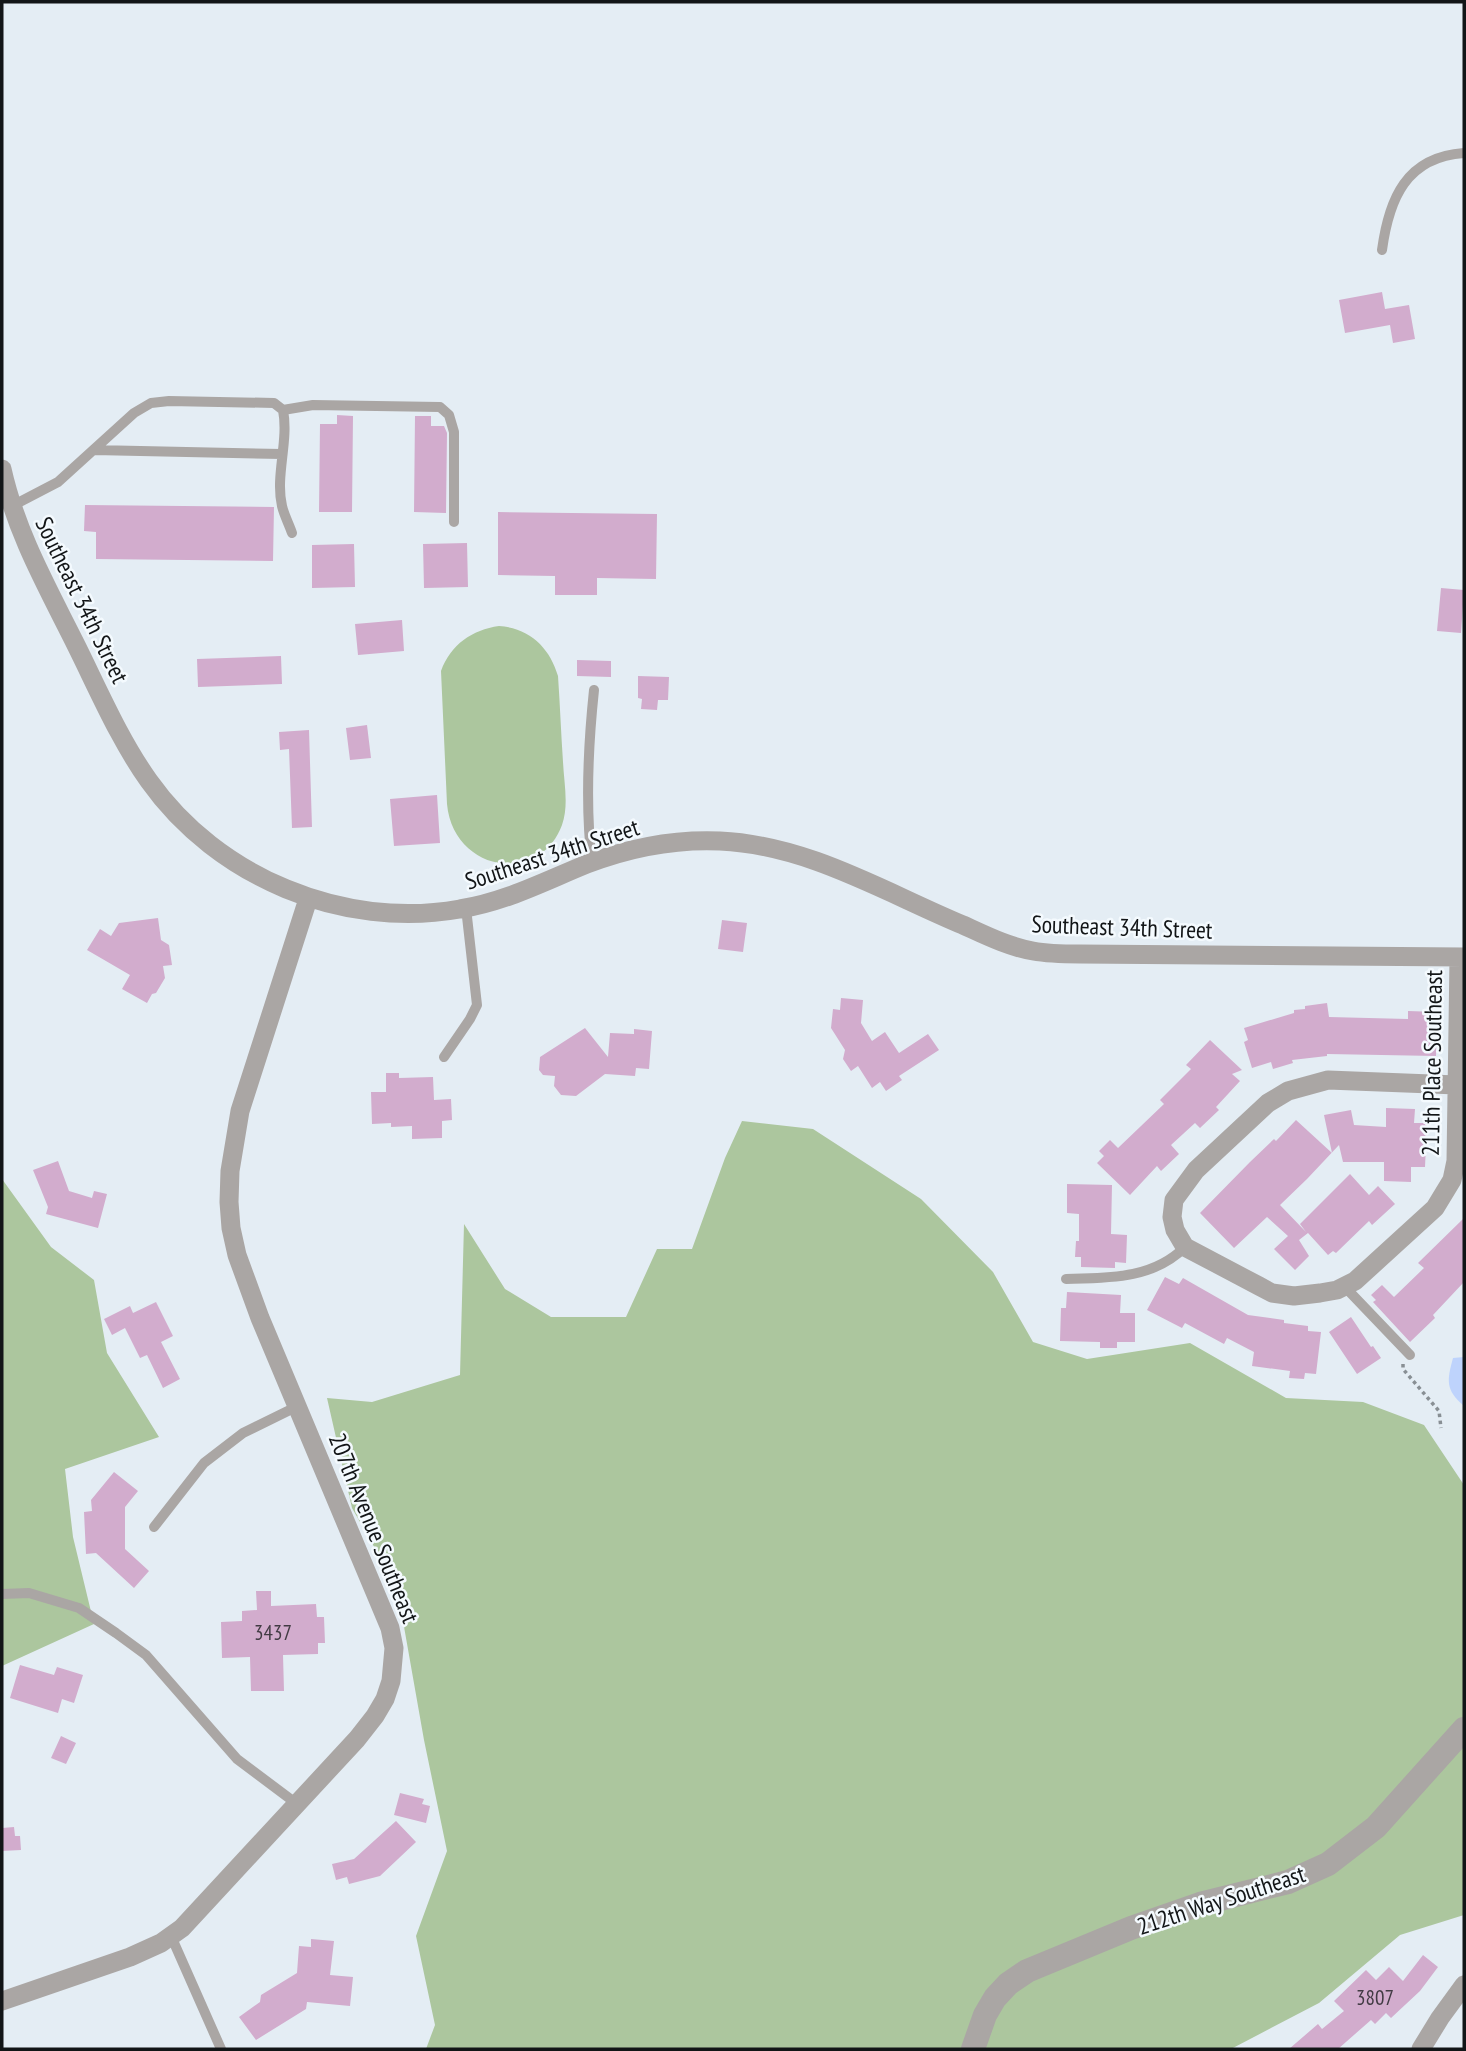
<svg xmlns="http://www.w3.org/2000/svg" width="1466" height="2051" font-family="'PT Sans Narrow',sans-serif">
<style>
.green{fill:#acc69e}
.water{fill:#bed3fc}
.building{fill:#d2accd}
.lines{fill:none;stroke-linecap:round;stroke-linejoin:round}
.path{stroke:#888f94;stroke-width:3.5;stroke-dasharray:3.5 3.5;stroke-linecap:butt}
.service{stroke:#aaa6a4;stroke-width:10}
.minor{stroke:#aaa6a4;stroke-width:19}
.tertiary{stroke:#aaa6a4;stroke-width:24}
.labels{text-anchor:middle;dominant-baseline:central;stroke-width:5;stroke-linejoin:round;paint-order:stroke}
.number-label{font-size:21px;fill:#423b44}
.street-label{font-size:24px;fill:#121517;stroke:#f4fafe}
</style>
<rect width="100%" height="100%" fill="#e4edf4"/>
<!-- green -->
<path class="green" d="M499,626C530,628 550,648 558,676C560,705 561,733 563,762C564,783 569,805 562,825C539,887 453,871 447,804L441,671C451,644 472,630 499,626Z
M742,1121L813,1129L921,1199L993,1272L1033,1342L1087,1359L1190,1343L1286,1398L1363,1402L1424,1425L1464,1485V1915L1400,1935L1319,2003L1231,2049H426L435,2025L416,1936L447,1851L424,1740L397,1587L352,1508L327,1398L372,1402L460,1375L464,1224L505,1289L551,1317H626L657,1249H692L725,1158Z
M2,1179L51,1247L94,1280L107,1353L159,1437L65,1469L73,1537L94,1624L2,1666Z"/>
<!-- water -->
<path class="water" d="M1464,1357V1406C1445,1390 1447,1380 1453,1358Z"/>
<!-- building -->
<path class="building" d="M1382,292L1385,309L1409,305L1415,339L1393,343L1390,325L1345,333L1339,300Z
M337,415L353,416L352,512H319L320,424H337Z
M415,416H431V426H444L447,433L446,513L414,512Z
M85,505L274,507L273,561L96,559V532L84,531Z
M498,512L657,514L656,579L597,578V595H555V576L498,575Z
M467,543L468,587L424,588L423,544Z
M354,544L355,587L312,588V545Z
M1441,588L1464,590L1461,633L1437,631Z
M402,620L404,651L358,655L355,624Z
M281,656L282,684L198,687L197,659Z
M577,660L611,661V677L577,676Z
M638,676L669,677L668,700H658L657,710L641,709L642,699L638,698Z
M367,725L371,758L350,760L346,728Z
M309,730L312,827L292,828L289,749L280,750L279,732Z
M437,795L440,843L394,846L390,799Z
M158,918L161,940L169,945L172,965L163,966L165,978L156,993L152,994L147,1003L122,989L130,975L87,950L100,929L111,936L119,923Z
M722,920L747,923L743,952L718,949Z
M841,998L863,1000L861,1023L872,1041L885,1032L899,1053L928,1034L939,1050L899,1076L902,1080L886,1091L880,1082L872,1088L858,1066L851,1071L843,1059L845,1050L831,1028L833,1009L840,1010Z
M1327,1003L1329,1017L1408,1019V1011L1437,1012L1436,1056L1327,1054V1056L1292,1060L1293,1063L1273,1069L1271,1062L1252,1068L1244,1042L1248,1040L1244,1028L1294,1013V1010L1305,1009V1006Z
M585,1028L608,1057L610,1033L634,1034V1029L652,1031L649,1069L636,1068L635,1076L605,1074L576,1096L561,1095L554,1086L555,1076L543,1075L539,1070L540,1057Z
M1210,1040L1242,1070L1232,1074L1240,1081L1216,1107L1219,1110L1200,1128L1195,1123L1171,1145L1179,1154L1161,1171L1157,1166L1130,1195L1097,1163L1104,1156L1099,1151L1110,1140L1118,1148L1164,1104L1160,1100L1191,1069L1186,1065Z
M386,1073H399V1078L433,1077L434,1100L451,1099L452,1120L442,1121V1138L412,1139V1126L391,1127V1123L372,1124L371,1092H386Z
M1386,1108L1415,1109L1414,1123H1427L1425,1167H1411V1182L1384,1181V1162H1343L1339,1145L1307,1179L1280,1205L1306,1232L1300,1224L1350,1174L1369,1195L1378,1186L1395,1204L1372,1225L1369,1221L1336,1253L1333,1251L1328,1255L1308,1233L1299,1240L1309,1256L1295,1270L1274,1249L1288,1236L1267,1217L1234,1248L1200,1213L1250,1162L1274,1139L1276,1141L1296,1120L1332,1153L1324,1115L1351,1110L1354,1125L1386,1127Z
M58,1161L69,1191L92,1198L94,1191L107,1194L98,1228L46,1214L48,1207L33,1170Z
M1067,1184L1112,1185L1111,1234L1127,1235L1126,1263L1115,1262V1268L1081,1267V1257H1075L1076,1241H1079V1214L1067,1213Z
M1464,1218V1282L1433,1315L1435,1318L1410,1342L1373,1302L1376,1300L1371,1295L1382,1285L1394,1297L1424,1268L1418,1263Z
M1165,1277L1179,1284L1183,1278L1248,1315L1284,1320V1323L1308,1326V1331L1321,1332L1316,1374L1305,1373L1304,1379L1289,1378L1290,1371L1252,1366L1254,1352L1227,1338L1224,1344L1185,1323L1182,1328L1147,1310Z
M1067,1292L1121,1295L1120,1313H1135V1342H1117V1348H1100V1342L1060,1341L1061,1308H1066Z
M156,1302L173,1336L161,1342L180,1379L163,1388L147,1355L140,1358L125,1328L112,1335L104,1319L130,1306L133,1313Z
M1351,1317L1371,1347L1373,1346L1381,1358L1357,1374L1329,1332Z
M114,1472L138,1491L125,1507V1549L149,1571L134,1588L96,1553L86,1554L84,1512L92,1511L91,1500Z
M256,1591H271V1606L316,1604L317,1617H324L325,1643H318V1654L283,1655L284,1691H251L250,1657L222,1658L221,1622L242,1621V1611L257,1610Z
M20,1665L54,1675L57,1667L83,1675L74,1703L62,1699L58,1713L10,1698Z
M61,1736L76,1743L66,1764L51,1758Z
M400,1793L424,1799L422,1804L430,1806L426,1823L394,1815Z
M396,1821L416,1842L380,1876L349,1884L347,1877L336,1880L332,1864L354,1859Z
M14,1827L15,1836H20L21,1850L2,1851V1828Z
M311,1939L334,1941L330,1975L353,1977L350,2006L307,2002L306,2009L256,2040L239,2017L260,2002L261,1995L297,1973L299,1946L311,1947Z
M1423,1955L1438,1967L1420,1991L1391,2018L1386,2013L1375,2024L1371,2020L1338,2049H1289L1318,2024L1322,2029L1344,2011L1334,2001L1366,1970L1376,1980L1389,1967L1403,1981Z"/>
<g class="lines">
<!-- path -->
<path class="path" d="M1403,1364V1369L1439,1411L1441,1428"/>
<!-- service -->
<path class="service" d="M1382,250C1389,199 1406,157 1464,153
M283,410L313,405L440,407L449,415L454,432V522
M94,450L282,454
M12,506L58,482L134,413L151,403L169,401L274,403L283,410C289,441 275,476 282,506C284,515 289,524 292,533
M592,863C585,806 588,747 594,690
M444,1057L470,1019L477,1005L466,908
M1066,1279C1109,1278 1153,1279 1185,1247
M1344,1286L1410,1355
M154,1527L204,1463L243,1433L298,1406
M2,1594L29,1593L79,1608L116,1633L146,1655L237,1759L297,1804
M171,1936L221,2049"/>
<!-- minor -->
<path class="minor" d="M2,469C16,532 46,585 75,643C98,689 119,739 149,781C217,877 343,930 460,909C505,902 545,881 587,864C629,848 675,839 720,841C808,845 884,892 963,925C985,935 1009,947 1033,951C1049,954 1065,954 1080,954L1464,957
M1457,1085L1328,1080L1288,1091L1268,1103L1196,1170L1174,1200L1172,1217L1175,1230L1185,1247L1259,1286L1272,1293L1294,1296L1320,1293L1337,1290L1355,1281L1435,1208L1452,1180L1456,1161L1459,958
M2,2001L130,1957L161,1943L182,1928L357,1739L375,1716L385,1699L391,1681L394,1648L390,1628L260,1318L237,1255L231,1228L229,1202L230,1171L240,1111L308,899
M1421,2049L1440,2018L1464,1985"/>
<!-- tertiary -->
<path class="tertiary" d="M973,2049L985,2015L995,1998L1008,1984L1027,1971L1131,1928L1200,1904L1288,1882L1328,1864L1376,1827L1464,1729"/>
</g>
<g class="labels">
<!-- number labels -->
<g class="number-label">
<text x="273" y="1632">3437</text>
<text x="1375" y="1997">3807</text>
</g>
<!-- street labels -->
<g class="street-label">
<text transform="translate(82 600) rotate(64)">Southeast 34th Street</text>
<text transform="translate(552 854) rotate(-18)">Southeast 34th Street</text>
<text transform="translate(1122 927) rotate(2)">Southeast 34th Street</text>
<text transform="translate(1432 1063) rotate(-89)">211th Place Southeast</text>
<text transform="translate(374 1528) rotate(68)">207th Avenue Southeast</text>
<text transform="translate(1221 1900) rotate(-18)">212th Way Southeast</text>
</g>
</g>
<!-- border -->
<rect width="1466" height="2051" fill="none" stroke="#121517" stroke-width="7"/>
</svg>
